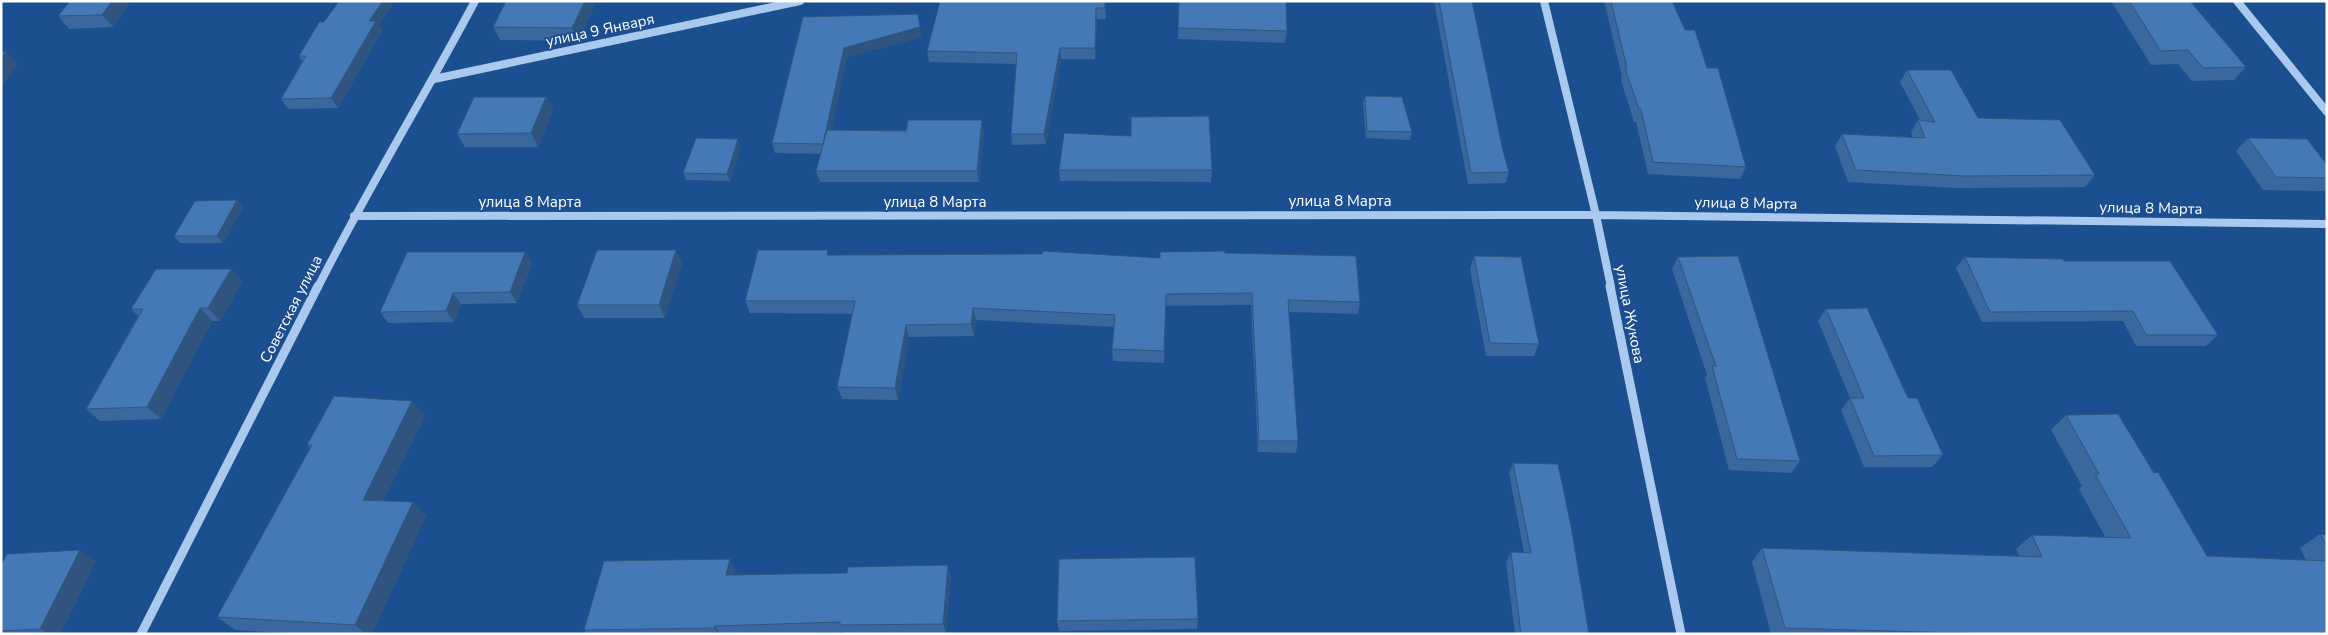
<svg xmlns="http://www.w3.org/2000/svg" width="2328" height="635" font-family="'Nunito Sans',sans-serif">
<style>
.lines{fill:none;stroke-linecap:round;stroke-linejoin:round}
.minor-far1{stroke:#a9c9ee;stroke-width:8}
.minor{stroke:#a9c9ee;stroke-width:9}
.wall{fill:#3a679d}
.shaded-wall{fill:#305480}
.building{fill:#4478b7;stroke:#305480}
.labels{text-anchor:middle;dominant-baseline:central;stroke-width:4;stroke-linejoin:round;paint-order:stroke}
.street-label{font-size:15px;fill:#fff;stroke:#1b4f8f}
</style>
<rect width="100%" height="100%" fill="#1b4f8f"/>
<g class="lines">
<!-- minor-far1 -->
<path class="minor-far1" d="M1544,1L1596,215L1611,287
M2237,1L2327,112
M434,79L800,1
M354,216L1596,215L2327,224
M318,287C367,190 424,97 475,1"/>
<!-- minor -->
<path class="minor" d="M1610,286L1681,634
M141,634L318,286"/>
</g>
<!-- wall -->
<path class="wall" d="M70,1H131L113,27L69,29L58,16Z
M596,1L579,41L500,40L493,27Z
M1105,1L1106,19H1097L1095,59H1061L1046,144L1012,145L1011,134L1017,64L929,62L927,51Z
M1179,1L1287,31L1285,43L1178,39Z
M1434,1H1472L1503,151L1509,172L1506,183L1468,184Z
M1604,1H1672L1685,30L1707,68L1746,167L1740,179L1648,174L1636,122H1634L1621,80L1622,77Z
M2111,1H2190L2246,67L2234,80L2192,81L2178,64L2151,65Z
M803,17L922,37L847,57L831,130L984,131L979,182H820L816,171L821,154L775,153L772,143Z
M379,26L382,31L338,108L288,109L281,99L302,62L299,56Z
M1907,70L1978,118L2095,175L2085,187L1955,188L1848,182L1835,146L1842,134L1912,137L1911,132L1918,120H1920L1900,82Z
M1365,96L1412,132L1410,140L1366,138L1363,103Z
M546,97L553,110L538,147H465L457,134Z
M2248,138L2327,165V188L2324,191L2263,190L2236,151Z
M741,146L730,181L686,180L683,173Z
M1059,170H1212L1211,182L1060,181Z
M237,200L243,207L223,243H180L174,236Z
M525,252L532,263L517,303L461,304L454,322L388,323L380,312Z
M1225,253L1360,302L1358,314L1289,312L1298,441L1296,453L1258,452L1251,305L1166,306L1164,363L1113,361L1112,349L1114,327L976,320L974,336L909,337L898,400L842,399L837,387L853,314L750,313L745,301L829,255L1160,258Z
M1474,256L1539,344L1534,356H1486L1470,269Z
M1678,257L1800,461L1791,473L1729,470L1705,378L1707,375L1672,269Z
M1965,257L2064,261L2218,335L2206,346H2136L2123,321L1982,322L1956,268Z
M682,263L665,318H584L577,305Z
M231,269L242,282L220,321H212L161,419L100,421L86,409L138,316L131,309Z
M1826,309L1908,398L1943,455L1932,467H1864L1841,410L1850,398L1818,321Z
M2066,415L2154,473L2207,556L2306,560L2300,548L2320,534L2327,546V634H1771L1752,562L1762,548L2019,556L2016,549L2032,535L2105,537L2079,489L2082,486L2051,430Z
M425,416L383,501L413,502L426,516L372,634H301L235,630L217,617L310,448L307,445Z
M1513,463L1589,634H1515L1506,562L1511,552L1524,553L1509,473Z
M96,561L60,634H1V565Z
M735,569L734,575H951L946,633L844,634L843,632L768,634H587L584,630Z
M1198,619L1197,629L1059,631L1057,621Z"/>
<!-- shaded-wall -->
<path class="shaded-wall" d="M112,1H131L113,27L102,15Z
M383,1H395L379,26L382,31L338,108L331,98L369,21Z
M585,1H596L579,41L572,28Z
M1096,8L1097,19L1095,59V48Z
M918,14L922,37L847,57L826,154L823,144L844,48Z
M1060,48L1061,59L1046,144L1044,134Z
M6,51L18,65L1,88V58Z
M546,97L553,110L538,147L531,133Z
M982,120L984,131L979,182L977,171Z
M738,139L741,146L730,181L727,174Z
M237,200L243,207L223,243L217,236Z
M676,250L682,263L665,318L659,305Z
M525,252L532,263L517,303L510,292Z
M231,269L242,282L220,321L208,308Z
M453,293L461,304L454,322L446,311Z
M1166,294V306L1164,363V351Z
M200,308L212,321L161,419L147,407Z
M973,308L976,320L974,336L971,324Z
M906,325L909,337L898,400L895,388Z
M412,401L425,416L377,514L363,500Z
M413,502L426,516L372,634H366L355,625Z
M80,550L96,561L60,634H49L40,629Z
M730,559L735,569L732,585L726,575Z
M948,565L951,575L946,633L943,624Z
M715,626L720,634H718L714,628Z"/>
<!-- building -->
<path class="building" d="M70,1H112L102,15L58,16Z
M339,1H383L369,21H376L331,98L281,99L306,56H299L319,22H324Z
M506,1H585L572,28L493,27Z
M940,1H1105V8H1096L1095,48H1060L1044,134H1011L1017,53L927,51Z
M1179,1H1286L1287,31L1178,28Z
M1439,1H1472L1503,151L1509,172L1471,173Z
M1611,1H1672L1685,30H1695L1707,68H1718L1746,167L1653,162L1641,109H1639L1625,68H1627Z
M2129,1H2190L2246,67L2203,68L2188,50L2161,51Z
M918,14L920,27L844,48L823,144L772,143L803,17Z
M6,51L1,58V52Z
M1907,70H1951L1978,118L2060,120L2095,175L1964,176L1856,170L1842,134L1925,138L1918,120L1935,122Z
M1365,96L1402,97L1412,132L1367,131Z
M474,97H546L531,133L457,134Z
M1209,116L1212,170H1059L1064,133L1131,136V117Z
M908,120H982L977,171H816L827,130L906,131Z
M696,138L738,139L727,174L683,173Z
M2248,138L2307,139L2327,165V178L2276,177Z
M237,200L217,236H174L195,201Z
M597,250H676L659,305H577Z
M758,250H828L827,255L1042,254L1043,251L1160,258V252L1224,251L1225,253L1356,256L1360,302L1288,300L1298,441H1259L1252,293L1166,294L1164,351L1112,349L1115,315L973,308L971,324L906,325L895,388L837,387L855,301H745Z
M407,252H525L510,292L453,293L446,311L380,312Z
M1474,256L1521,257L1539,344L1490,343Z
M1738,256L1800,461L1737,459L1712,366H1716L1678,257Z
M1965,257L2063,259L2064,261H2170L2218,335H2146L2133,311L1990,312Z
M156,269H231L208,308H200L147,407L86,409L143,309H131Z
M1867,308L1908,398H1917L1943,455L1874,456L1850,398H1864L1826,309Z
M334,396L412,401L363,500L413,502L355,625L217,617L312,445H307Z
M2118,414L2154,473L2158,472L2207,556L2327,561V634H2252L2234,633V634H1994L1785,628L1762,548L2042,557L2032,535L2131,538L2095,474H2099L2066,415Z
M1513,463L1558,464L1571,526L1589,634H1521L1511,552L1531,553Z
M2320,534L2327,535V546Z
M80,550L40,629L1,631V565L7,554Z
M1195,557L1198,619L1057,621L1059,559Z
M730,559L726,575L847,573L848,567L948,565L943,624L840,625V622L715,626L714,628L584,630L604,561Z"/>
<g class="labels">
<!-- street labels -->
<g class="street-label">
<text transform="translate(600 30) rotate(-12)">улица 9 Января</text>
<text x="1340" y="201">улица 8 Марта</text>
<text x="530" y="202">улица 8 Марта</text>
<text x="935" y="202">улица 8 Марта</text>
<text transform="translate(1746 203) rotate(1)">улица 8 Марта</text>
<text transform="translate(2151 208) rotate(1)">улица 8 Марта</text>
<text transform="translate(291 309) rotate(-63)">Советская улица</text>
<text transform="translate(1630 314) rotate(79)">улица Жукова</text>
</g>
</g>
<!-- border -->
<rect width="2328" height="635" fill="none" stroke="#ffffff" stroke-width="5"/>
</svg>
